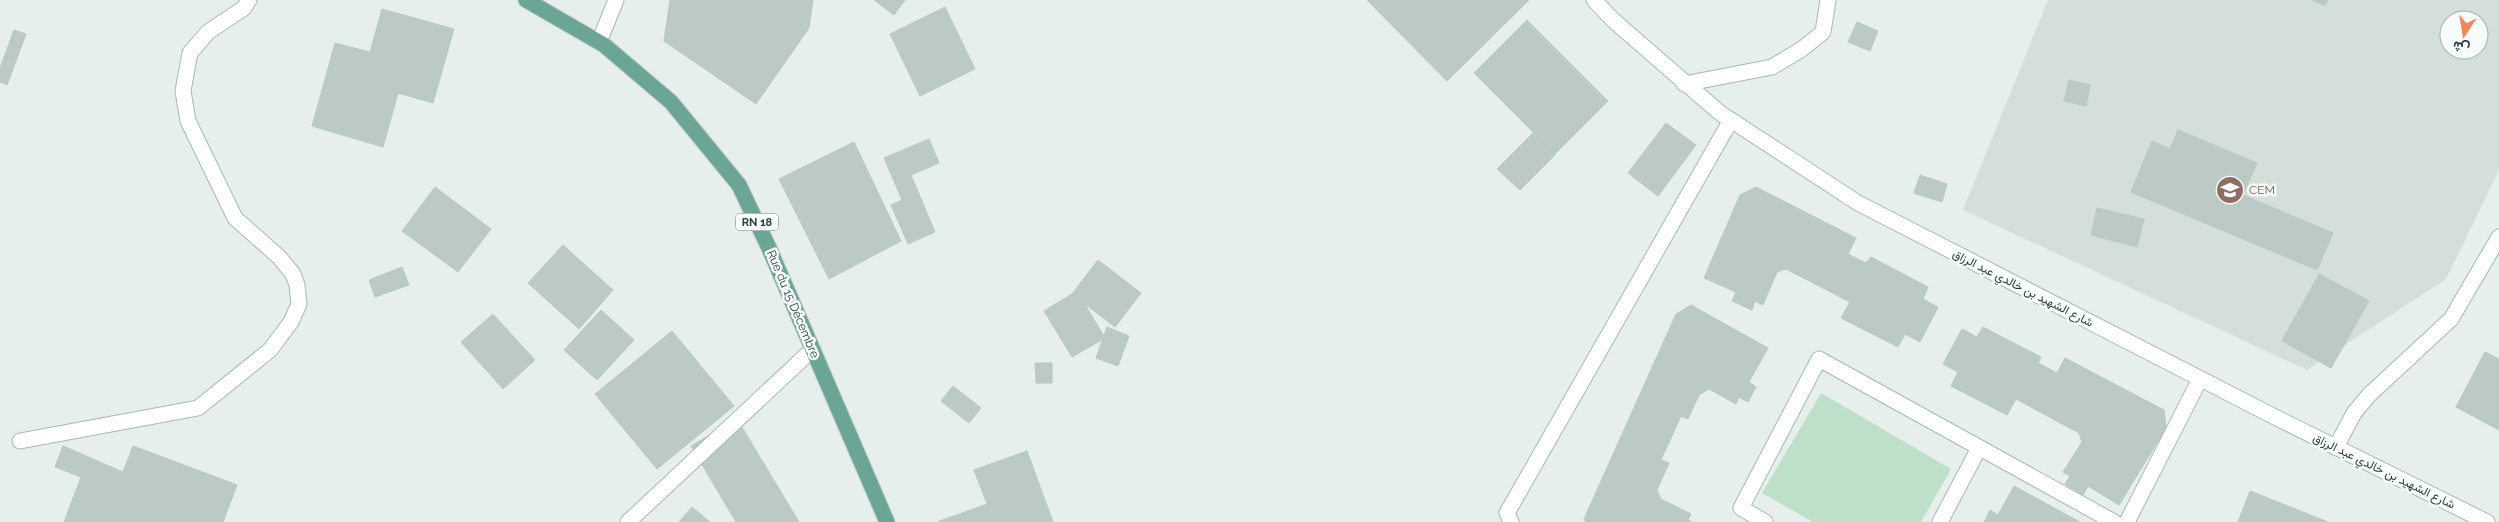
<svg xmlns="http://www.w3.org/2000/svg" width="2499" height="522" font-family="Raleway,Vazirmatn,sans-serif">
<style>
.built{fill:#d4dfda;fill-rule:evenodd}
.green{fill:#bfe0c8}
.building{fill:#bbcac4;stroke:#b8c9c2}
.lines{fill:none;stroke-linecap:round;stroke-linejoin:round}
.minor-casing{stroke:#a8b8b2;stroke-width:17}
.secondary-casing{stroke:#a4bbb3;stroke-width:17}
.primary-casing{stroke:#c2cac8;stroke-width:17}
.minor{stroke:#fff;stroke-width:15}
.secondary{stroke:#fff;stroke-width:15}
.primary{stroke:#6aa596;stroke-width:15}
.labels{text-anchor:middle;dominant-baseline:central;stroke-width:5;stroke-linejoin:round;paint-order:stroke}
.shield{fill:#f7fbf9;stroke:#637a73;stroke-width:1}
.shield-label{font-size:11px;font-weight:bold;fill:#24423a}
.education-label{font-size:12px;fill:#785e54;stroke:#f7fbf9;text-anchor:start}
.street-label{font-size:12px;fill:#24423a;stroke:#f7fbf9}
</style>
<rect width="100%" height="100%" fill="#e6efeb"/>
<!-- built -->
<path class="built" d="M2048,0H2499V170L2446,279L2307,370L1963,210ZM2449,20H2479V50H2449Z"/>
<!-- green -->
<path class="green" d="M1821,393L1951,469L1921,522H1813L1762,493Z"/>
<!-- building -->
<path class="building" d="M670,0H813L809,28L756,104L664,41Z
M874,0H905L894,15Z
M1367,0H1529L1447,81Z
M2312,0H2328L2325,6Z
M945,7L975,69L920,96L890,34Z
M382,9L454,29L433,103L398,93L383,147L312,126L335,43L370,52Z
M1527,20L1608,101L1555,154L1474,73Z
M1857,22L1878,31L1870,51L1848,42Z
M14,30L26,34L7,85L0,82V68Z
M2069,80L2090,85L2086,106L2064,101Z
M1666,123L1696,145L1658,196L1628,173Z
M2178,130L2257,163L2243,195L2333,233L2317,270L2131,192L2152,141L2170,149Z
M1533,133L1555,155L1520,190L1497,169Z
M929,139L939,163L911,175L935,232L908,244L891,205L902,200L884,158Z
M854,142L901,241L829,279L779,179Z
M1920,175L1947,184L1942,202L1914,193Z
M435,187L491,229L458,272L402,231Z
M1756,187L1856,238L1848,254L1866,263L1871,257L1928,287L1923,299L1938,307L1920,342L1905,334L1898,347L1841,318L1850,302L1786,269L1777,272L1763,305L1755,301L1752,310L1732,301L1736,292L1704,278L1740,195Z
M2097,208L2144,219L2137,247L2091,235Z
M563,245L613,290L579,329L528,283Z
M1098,260L1141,293L1115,327L1072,294Z
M402,267L409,285L375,297L369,280Z
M2319,274L2369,301L2331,368L2282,341Z
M1077,291L1105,338L1072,357L1044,311Z
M1691,305L1768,348L1749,382L1756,387L1748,402L1739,397L1736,404L1709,389L1699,395L1688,419L1681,416L1661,460L1669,463L1657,490L1661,499L1691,514L1688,520L1692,522H1586L1584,519L1676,314Z
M601,310L634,340L597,380L564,350Z
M493,314L535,360L503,389L461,342Z
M1107,327L1129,336L1118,366L1096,358Z
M1983,327L2041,357L2038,363L2057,373L2065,358L2164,410L2166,428L2119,505L2088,486L2083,495L2065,484L2070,476L2063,472L2082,442L2079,433L2016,399L2007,415L1951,386L1958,372L1943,364L1962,329L1977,337Z
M672,331L734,406L657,469L595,394Z
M2485,352L2499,359V430L2456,407Z
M1035,363H1052V383H1036Z
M953,386L981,408L969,423L941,401Z
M737,419L799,522H736L691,446Z
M63,446L123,472L133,446L237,485L223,522H64L81,477L55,467Z
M1027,451L1053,522H937L987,504L974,470Z
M2014,486L2080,522H1984L1990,510L1998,515Z
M2250,491L2328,522H2238Z
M692,507L710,522H679Z"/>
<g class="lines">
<!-- minor casing -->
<g class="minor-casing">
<path id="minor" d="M599,42L616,0
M1684,84L1772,67L1802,49L1823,32L1828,0
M20,441L198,408L270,350L291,322L299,304L297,285L293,274L279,257L235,218L188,121L183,91L190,53L208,32L244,8L249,0
M2336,447L2354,413L2369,395L2451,319L2499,237
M628,522L813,349
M1511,522L1507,513L1731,120
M1765,522L1741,508L1819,359L2114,522
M1940,522L1979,448
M2127,522L2200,379"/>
</g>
<!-- secondary casing -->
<g class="secondary-casing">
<path id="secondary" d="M1594,0L1613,20L1720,113L1858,203L2273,416L2487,522"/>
</g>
<!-- primary casing -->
<g class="primary-casing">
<path id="primary" d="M526,0L604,45L671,102L739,185L769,248L887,522"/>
</g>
<!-- minor -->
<use href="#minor" class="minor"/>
<!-- secondary -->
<use href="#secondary" class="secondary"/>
<!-- primary -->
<use href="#primary" class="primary"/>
</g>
<!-- icons -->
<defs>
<g id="school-disc" transform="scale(1.4375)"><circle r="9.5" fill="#8d6e63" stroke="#f7fbf9"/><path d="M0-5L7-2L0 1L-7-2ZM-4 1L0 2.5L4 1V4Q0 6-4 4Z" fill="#fff"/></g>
</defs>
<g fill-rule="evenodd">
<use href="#school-disc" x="2230" y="190"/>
</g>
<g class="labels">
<!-- shield labels -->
<rect class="shield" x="736" y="213.5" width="42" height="17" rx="4"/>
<g class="shield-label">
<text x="757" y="222">RN 18</text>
</g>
<!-- education labels -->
<g class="education-label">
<text x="2249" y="190">CEM</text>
</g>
<!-- street labels -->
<g class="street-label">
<text transform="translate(2023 288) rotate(27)">شارع الشهيد بن خالدي عبد الرزاق</text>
<text transform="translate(793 304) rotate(67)">Rue du 15 Décembre</text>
<text transform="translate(2384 471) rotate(26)">شارع الشهيد بن خالدي عبد الرزاق</text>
</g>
</g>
<!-- north arrow -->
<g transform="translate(2464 35) rotate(192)"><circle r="24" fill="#f7fbf9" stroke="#a3b1ad"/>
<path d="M0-4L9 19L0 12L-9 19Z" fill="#f4845f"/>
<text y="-8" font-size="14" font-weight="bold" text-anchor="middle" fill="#24423a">ش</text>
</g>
</svg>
